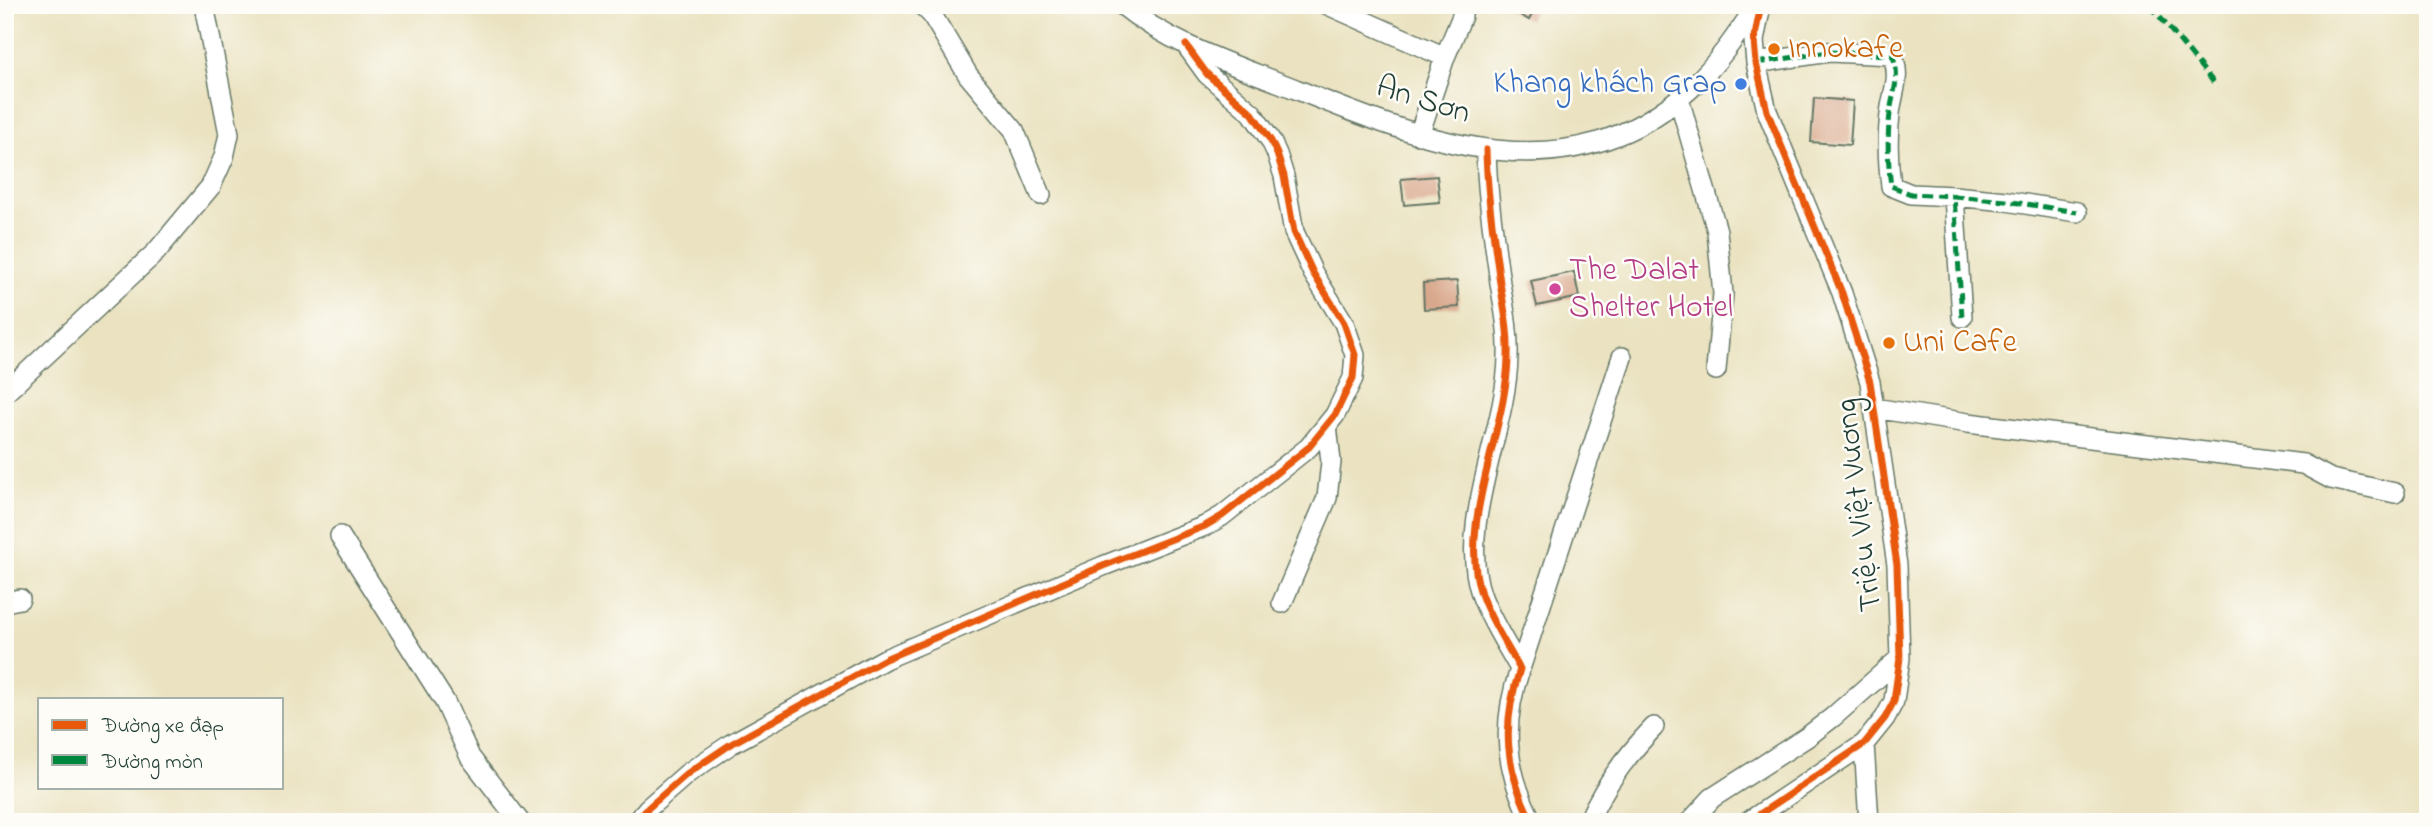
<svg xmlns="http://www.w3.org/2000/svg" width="2433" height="827" font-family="'Indie Flower',sans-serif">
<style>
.building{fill:#d9a88c}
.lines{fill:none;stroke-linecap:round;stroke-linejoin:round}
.minor-casing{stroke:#667765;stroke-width:22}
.minor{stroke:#fff;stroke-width:19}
.quiet{stroke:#00873e;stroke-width:5;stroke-dasharray:10 5;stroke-linecap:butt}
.cycleway-casing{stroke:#fdfcf7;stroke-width:11}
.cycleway{stroke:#e8590c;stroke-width:7}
.food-dot{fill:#e8710a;stroke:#fdfcf7;stroke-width:2.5}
.shop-dot{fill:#3f7fe0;stroke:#fdfcf7;stroke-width:2.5}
.hotel-dot{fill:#d1479c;stroke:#fdfcf7;stroke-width:2.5}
.labels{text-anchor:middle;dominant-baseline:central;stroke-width:5;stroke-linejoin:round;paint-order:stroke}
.food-label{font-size:32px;fill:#c56008;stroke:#fdfcf7;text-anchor:start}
.shop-label{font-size:32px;fill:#366cbe;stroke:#fdfcf7;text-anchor:end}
.street-label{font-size:32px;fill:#1f3d34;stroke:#fdfcf7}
.hotel-label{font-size:32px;fill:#b23c85;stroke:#fdfcf7;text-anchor:start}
</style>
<rect width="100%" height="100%" fill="#fdfcf7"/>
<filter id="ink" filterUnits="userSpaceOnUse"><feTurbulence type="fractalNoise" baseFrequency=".0143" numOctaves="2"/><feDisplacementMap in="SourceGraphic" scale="14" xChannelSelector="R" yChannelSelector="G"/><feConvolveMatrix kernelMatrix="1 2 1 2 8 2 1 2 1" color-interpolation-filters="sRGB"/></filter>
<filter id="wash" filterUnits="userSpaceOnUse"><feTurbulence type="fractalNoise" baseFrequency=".00686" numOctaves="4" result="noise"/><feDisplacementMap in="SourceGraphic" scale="28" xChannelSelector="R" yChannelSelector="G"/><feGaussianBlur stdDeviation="1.57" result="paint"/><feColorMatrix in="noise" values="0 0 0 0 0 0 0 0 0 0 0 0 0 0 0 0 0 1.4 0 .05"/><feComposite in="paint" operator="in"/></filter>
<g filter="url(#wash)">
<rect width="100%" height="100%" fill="#eae2c0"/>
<g id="blocks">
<!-- building -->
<path class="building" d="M1503,5H1537L1529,20Z
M1814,98L1853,101L1850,145L1811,142Z
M1437,176L1440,202L1404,205L1401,179Z
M1574,272L1579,297L1537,306L1531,281Z
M1457,281L1459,307L1424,309L1423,283Z"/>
</g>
</g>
<g filter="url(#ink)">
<use href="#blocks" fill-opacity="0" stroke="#667765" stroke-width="2"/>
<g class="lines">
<!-- minor casing -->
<g class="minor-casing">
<path id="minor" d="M922,5L932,15L968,75L1014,130L1041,195
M1122,5C1172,46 1238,66 1298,90C1428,143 1570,198 1690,89C1717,65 1737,35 1756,6
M1328,5L1445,57
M1756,63L1829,52L1892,55C1902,76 1892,93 1890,114C1887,138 1888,163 1891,186L1911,194L1954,196
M1679,99L1717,231L1723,294L1716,370
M1419,135L1445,57L1462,16V5
M1486,150C1487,195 1494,238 1500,283C1504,307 1509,332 1508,357C1507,430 1457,523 1481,594C1490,620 1507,645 1520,669C1501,725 1505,769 1532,822
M1962,317L1954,196L2006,201L2077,212
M5,393L156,252L211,186L224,157L229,134L204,5
M1874,408L1968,423L2303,464L2331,479L2395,493
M340,536L445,702L470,757L520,822
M5,602L20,599
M1282,603L1327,498L1331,462L1327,425
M1520,669L1622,357
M1864,744L1869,822
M636,822L648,808L688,773L731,744L885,659L1103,566L1205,526L1222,516L1309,447L1335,415L1353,378L1355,355L1344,323L1313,273L1294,232L1284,176L1277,154L1271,141L1252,113L1207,74L1186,45
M1588,822C1604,785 1626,756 1654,727
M1690,822L1712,798L1807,737L1833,717L1900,658
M1748,822L1864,744L1885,718L1894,701L1900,658L1897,565L1870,382L1842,293L1767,111L1756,63L1754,41L1761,5"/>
</g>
<!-- minor -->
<use href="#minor" class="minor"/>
<!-- quiet -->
<path class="quiet" d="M2150,5L2215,84
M1756,63L1829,52L1892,55C1902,76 1892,93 1890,114C1887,138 1888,163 1891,186L1911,194L1954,196
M1962,317L1954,196L2006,201L2077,212
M2425,742L2428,745"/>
<!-- cycleway casing -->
<g class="cycleway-casing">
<path id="cycleway" d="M1486,150C1487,195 1494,238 1500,283C1504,307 1509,332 1508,357C1507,430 1457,523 1481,594C1490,620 1507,645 1520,669C1501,725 1505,769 1532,822
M636,822L648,808L688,773L731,744L885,659L1103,566L1205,526L1222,516L1309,447L1335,415L1353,378L1355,355L1344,323L1313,273L1294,232L1284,176L1277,154L1271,141L1252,113L1207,74L1186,45
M1748,822L1864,744L1885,718L1894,701L1900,658L1897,565L1870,382L1842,293L1767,111L1756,63L1754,41L1761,5"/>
</g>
<!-- cycleway -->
<use href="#cycleway" class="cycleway"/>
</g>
</g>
<!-- markers -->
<g class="food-dot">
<circle cx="1774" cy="49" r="7"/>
<circle cx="1889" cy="343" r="7"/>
</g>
<circle class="shop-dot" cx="1741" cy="84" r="7"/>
<circle class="hotel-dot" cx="1555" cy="289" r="7"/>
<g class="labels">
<!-- food labels -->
<g class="food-label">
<text x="1788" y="49">Innokafe</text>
<text x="1903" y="343">Uni Cafe</text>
</g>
<!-- shop labels -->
<g class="shop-label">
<text x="1727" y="84">Khang khách Grap</text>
</g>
<!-- street labels -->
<g class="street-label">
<text transform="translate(1423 101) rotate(17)">An Sơn</text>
<text transform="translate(1860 505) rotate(-97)">Triệu Việt Vương</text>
</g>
<!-- hotel labels -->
<g class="hotel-label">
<text x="1569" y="271">The Dalat<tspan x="1569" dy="37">Shelter Hotel</tspan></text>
</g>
</g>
<!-- margin -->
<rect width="2433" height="827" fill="none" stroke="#fdfcf7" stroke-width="28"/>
<!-- legend -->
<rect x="38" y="698" width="245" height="91" fill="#fdfcf7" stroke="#a4b0a9" stroke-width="2"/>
<rect x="52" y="720" width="35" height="10" fill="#e8590c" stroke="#a4b0a9" stroke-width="2"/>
<text x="102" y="732" font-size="21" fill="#1f3d34">Đường xe đạp</text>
<rect x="52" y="755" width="35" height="10" fill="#00873e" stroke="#a4b0a9" stroke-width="2"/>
<text x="102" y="768" font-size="21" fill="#1f3d34">Đường mòn</text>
</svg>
